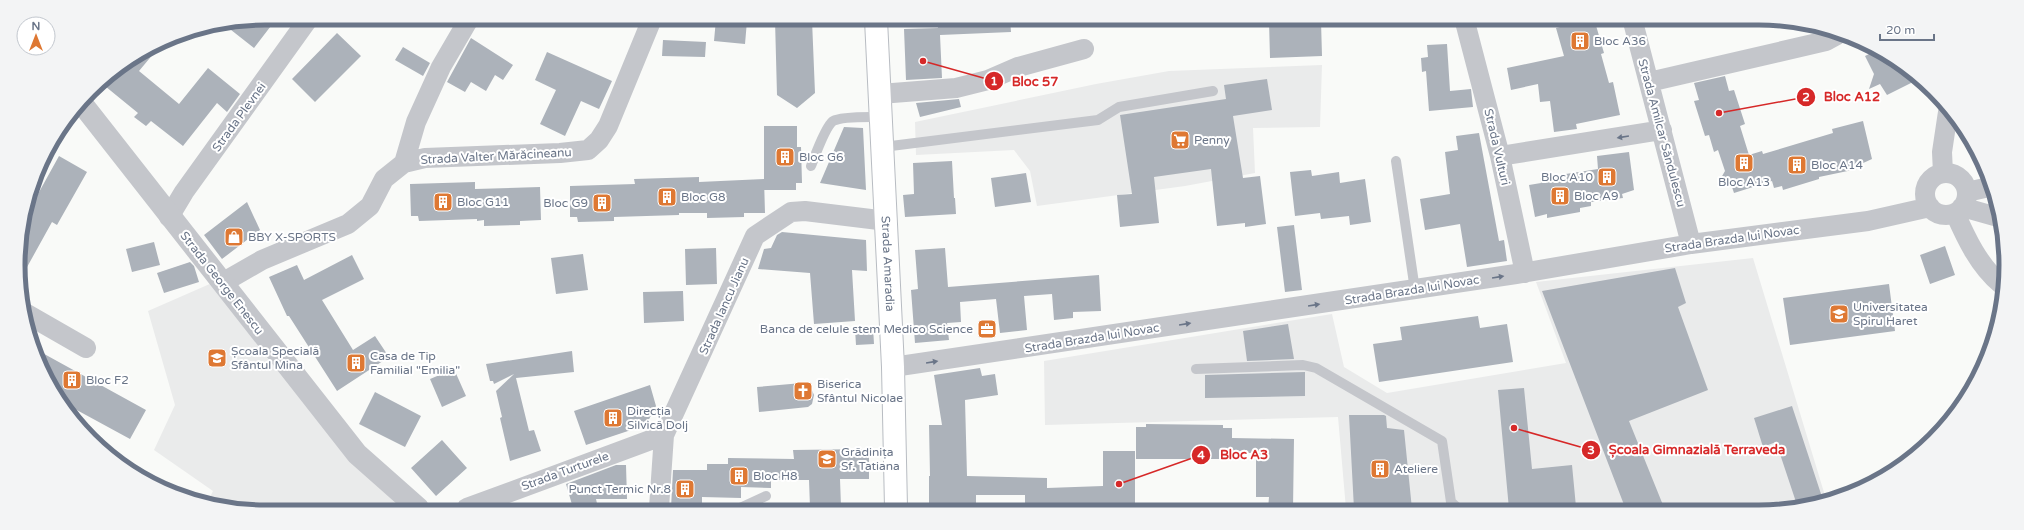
<svg xmlns="http://www.w3.org/2000/svg" width="2024" height="530" font-family="'Varela Round',sans-serif">
<style>
.built{fill:#eaebeb}
.building{fill:#acb2ba}
.lines{fill:none;stroke-linecap:round;stroke-linejoin:round}
.secondary-casing{stroke:#b8bcc2;stroke-width:24}
.service{stroke:#c4c6cb;stroke-width:10}
.minor{stroke:#c4c6cb;stroke-width:20}
.tertiary{stroke:#c4c6cb;stroke-width:22}
.secondary{stroke:#fff;stroke-width:22}
.oneway{fill:#6a7588}
.labels{text-anchor:middle;dominant-baseline:central;stroke-width:4;stroke-linejoin:round;paint-order:stroke}
.poi-label{font-size:12px;fill:#6a7588;stroke:#fff;text-anchor:start}
.street-label{font-size:12px;fill:#6a7588;stroke:#fff}
.rim{fill:none;stroke:#6a7588;stroke-width:5}
.leader{fill:none;stroke:#d62828;stroke-width:1.5}
.callout-dot{fill:#d62828;stroke:#fff;stroke-width:1.5}
.mark-label{font-size:12px;text-anchor:middle;font-weight:bold;fill:#fff}
.callout-label{font-size:13px;text-anchor:middle;font-weight:bold;fill:#d62828;stroke:#fff;stroke-width:4;stroke-linejoin:round;paint-order:stroke}
</style>
<rect width="100%" height="100%" fill="#f9faf8"/>
<!-- built -->
<path class="built" d="M1322,65L1320,127L1253,128L1255,173L1185,186L1037,206L1030,171L1014,150L916,155L915,122L1096,84L1169,71Z
M1753,258L1826,499L1791,510L1346,509L1338,417L1045,425L1044,361L1332,314L1344,367L1387,393L1566,363L1536,282Z
M212,283L406,508L217,507L207,503L213,491L154,450L175,405L148,311Z"/>
<!-- building -->
<path class="building" d="M265,18H277L254,48L226,26Z
M716,19L747,21L745,44L714,41Z
M775,20H812L815,93L797,108L777,95Z
M937,20H1010L1011,32L940,35L942,78L906,80L904,29L938,28Z
M1269,21H1321L1322,56L1270,58Z
M1558,22H1595L1604,53L1601,54L1609,83L1613,82L1620,115L1576,124L1577,129L1554,132L1550,101L1540,102L1538,84L1511,90L1507,68L1564,56L1556,28L1560,27Z
M337,33L361,56L315,102L292,79Z
M471,38L513,65L503,80L495,75L486,91L471,82L465,92L447,82Z
M663,40L706,42L705,57L662,56Z
M1447,44L1450,91L1471,89L1473,107L1429,111L1426,71L1422,72L1421,58L1428,57L1427,45Z
M158,45L159,47L139,71L179,104L208,68L240,94L227,112L217,103L183,146L151,121L146,126L134,117L138,113L100,82Z
M403,47L430,63L423,76L395,60Z
M1875,51L1896,60L1917,80L1887,95L1880,84L1869,89L1874,74L1865,56Z
M547,52L612,81L599,109L581,101L565,136L540,124L556,90L535,80Z
M1725,76L1729,91L1734,90L1745,124L1740,126L1749,155L1762,151L1763,154L1833,133L1832,129L1863,121L1872,159L1861,164L1862,168L1819,177V179L1783,190L1782,186L1774,188L1772,181L1734,193L1730,181L1717,185L1725,171L1718,150L1714,152L1709,135L1705,136L1694,101L1699,100L1694,83Z
M1267,79L1272,110L1233,116L1243,178L1260,176L1266,224L1245,227V223L1217,226L1211,169L1154,177L1159,223L1120,227L1117,195L1132,194L1120,115L1226,99L1224,85Z
M959,99L961,107L920,117L916,103Z
M764,126H797V147H801L802,183H796V190H764Z
M844,127L863,128L866,190L820,183Z
M1479,133L1499,241L1504,240L1507,261L1467,267L1460,224L1425,230L1420,199L1450,194L1445,152L1458,150L1456,136Z
M1629,152L1634,190L1622,194L1623,198L1591,202V206L1580,208V212L1547,218V214L1535,217L1529,185L1541,183L1540,178L1598,169L1597,156Z
M59,156L87,172L57,225L52,222L21,278L19,249L28,212Z
M952,161L954,198H955L956,214L905,217L903,195L914,194L913,163Z
M1311,170L1312,176L1339,172L1340,183L1365,179L1371,222L1350,225L1349,216L1321,219L1320,213L1295,216L1290,172Z
M1026,173L1031,202L995,207L991,178Z
M699,177V182L764,179L765,213H744V217L707,218V213H679V215L614,217V221L578,222L577,217H570V186L635,184L634,179Z
M475,182V189L540,187L541,220L520,221V225L484,226V220L477,221V219L419,221L418,216H411L410,184Z
M247,202L260,230L222,259L204,235Z
M1294,225L1302,290L1285,292L1277,227Z
M782,232L866,240L867,271L852,270L855,321L814,324L810,273L758,269L764,249L771,248L777,235Z
M154,242L160,265L132,272L126,249Z
M1945,246L1955,275L1930,284L1920,255Z
M716,248L717,284L686,285L685,249Z
M945,248L948,287L1099,275L1101,311L1073,312V318L1054,320L1052,294L1024,296L1027,330L1000,333L996,299L960,302L961,322L947,323L949,340L915,343L911,290L918,289L915,250Z
M583,254L588,290L556,294L551,258Z
M352,255L364,279L322,300L353,350L375,336L389,357L337,391L289,316H287L269,277L297,265L304,280Z
M190,262L194,266L199,282L164,293L157,273Z
M1675,268L1686,303L1678,307L1708,390L1629,421L1665,510H1626L1542,291Z
M1889,284L1895,331L1790,345L1783,298Z
M683,291L684,321L644,323L643,292Z
M1478,316L1480,328L1507,324L1513,362L1379,382L1373,344L1402,340L1400,327Z
M1288,324L1294,359L1247,361L1243,331Z
M873,327L874,344L856,345L855,329Z
M37,350L146,410L130,439L62,402Z
M572,351L574,372L516,378L529,431L534,430L541,451L510,461L500,418L502,417L496,391L514,374L494,384L493,381H490L486,364Z
M980,368L982,376L995,374L998,395L965,400L967,476L1047,478V488L1103,486V451H1135V509H1025V495H976V509L929,508V476H930L929,425H942L934,375Z
M454,369L466,396L442,407L430,379Z
M1305,372V396L1205,398V375Z
M802,383L811,388L814,395L812,404L808,407L759,412L757,387Z
M650,385L656,406L646,425L586,445L574,411Z
M1524,388L1532,469L1572,465L1576,507L1548,510L1509,509L1498,390Z
M375,392L421,416L405,447L359,424Z
M1792,406L1823,500L1798,508L1776,442L1763,447L1754,418Z
M1349,415H1384L1386,416L1387,428L1404,430L1412,509H1354Z
M1146,424L1223,425V428H1232V438L1294,439L1293,509H1268L1269,497H1256V453H1224V459H1136V427H1146Z
M442,440L467,468L436,496L411,468Z
M869,449V479H840L841,507H810L809,480H771V488L741,487V498L702,497V508H671L673,470H707V464H728V458L794,459L793,450Z
M616,465H626L627,499H596L598,508H573L566,484Z"/>
<g class="lines">
<!-- secondary casing -->
<g class="secondary-casing">
<g id="secondary">
<path id="s1" d="M876,20L893,367L896,508"/>
</g>
</g>
<!-- service -->
<path class="service" d="M883,147L1098,120L1119,107L1213,91
M1396,161L1415,290
M811,166C815,156 825,127 833,121C842,116 870,117 881,117
M1196,369L1303,365L1316,368L1442,441L1451,502L1459,509
M740,508L766,496"/>
<!-- minor -->
<path class="minor" d="M1465,22L1500,156L1525,273
M1633,22L1691,244
M1649,82L1826,41L1837,35
M880,94L956,88L988,80L1018,67L1084,49
M1500,156L1662,130
M404,163L416,122L441,67L469,19
M1943,173L1942,152L1948,112
M1925 194a21 21 0 1 1 42 0a21 21 0 1 1-42 0Z
M1967,192L1989,187
M1962,207L2001,218
M1955,213C1966,238 1979,266 2001,284
M169,217L184,192L309,18
M222,283L262,260L348,224L370,206L384,179L404,163L425,158L560,153L588,150L599,140L608,126L652,19
M25,313L86,348
M893,367L1516,274L1691,244L1868,221L1930,207
M467,508L664,435
M659,508L664,435L755,236L791,212L805,211L887,221"/>
<!-- tertiary -->
<path class="tertiary" d="M83,105L357,454L418,508"/>
<!-- secondary -->
<use href="#secondary" class="secondary"/>
</g>
<!-- one-way arrows -->
<defs><path id="oneway-solid" d="M-6-.8H1V-3.2L6.5 0L1 3.2V.8H-6Z"/></defs>
<g class="oneway">
<use href="#oneway-solid" transform="translate(1623 137) rotate(171)"/>
<use href="#oneway-solid" transform="translate(1498 277) rotate(-9)"/>
<use href="#oneway-solid" transform="translate(1314 305) rotate(-9)"/>
<use href="#oneway-solid" transform="translate(1185 324) rotate(-9)"/>
<use href="#oneway-solid" transform="translate(932 362) rotate(-9)"/>
</g>
<!-- icons -->
<defs>
<g id="building-square" transform="scale(1)"><rect x="-9" y="-9" width="18" height="18" rx="4" fill="#de7833" stroke="#fff"/><path d="M-4-6H4V6H1V3H-1V6H-4ZM-2.5-4.3h1.7v1.8h-1.7ZM.8-4.3h1.7v1.8H.8ZM-2.5-1h1.7V.8h-1.7ZM.8-1h1.7V.8H.8Z" fill="#fff"/></g>
<g id="supermarket-square" transform="scale(1)"><rect x="-9" y="-9" width="18" height="18" rx="4" fill="#de7833" stroke="#fff"/><path d="M-6-5.5h2.5l.6 2H6L4.5 2H-2.5L-4.4-4H-6ZM-1.5 3.2a1.3 1.3 0 1 0 .1 0ZM3 3.2a1.3 1.3 0 1 0 .1 0Z" fill="#fff"/></g>
<g id="shop-square" transform="scale(1)"><rect x="-9" y="-9" width="18" height="18" rx="4" fill="#de7833" stroke="#fff"/><path d="M-5-2.5h2.3a2.7 3.5 0 0 1 5.4 0H5L5.5 6h-11ZM-1.5-2.5h3a1.5 2.3 0 0 0-3 0Z" fill="#fff"/></g>
<g id="university-square" transform="scale(1)"><rect x="-9" y="-9" width="18" height="18" rx="4" fill="#de7833" stroke="#fff"/><path d="M0-5L7-2L0 1L-7-2ZM-4 1L0 2.5L4 1V4Q0 6-4 4Z" fill="#fff"/></g>
<g id="office-square" transform="scale(1)"><rect x="-9" y="-9" width="18" height="18" rx="4" fill="#de7833" stroke="#fff"/><path d="M-6-3h4V-5.5h4V-3h4V5H-6ZM-1-4.5V-3h2v-1.5ZM-6 0V1H6V0Z" fill="#fff"/></g>
<g id="school-square" transform="scale(1)"><rect x="-9" y="-9" width="18" height="18" rx="4" fill="#de7833" stroke="#fff"/><path d="M0-5L7-2L0 1L-7-2ZM-4 1L0 2.5L4 1V4Q0 6-4 4Z" fill="#fff"/></g>
<g id="church-square" transform="scale(1)"><rect x="-9" y="-9" width="18" height="18" rx="4" fill="#de7833" stroke="#fff"/><path d="M-1.2-6h2.4v3.5h3.3v2.4h-3.3V6h-2.4V-.1h-3.3v-2.4h3.3Z" fill="#fff"/></g>
</defs>
<g fill-rule="evenodd">
<use href="#building-square" x="1580" y="41"/>
<use href="#supermarket-square" x="1180" y="140"/>
<use href="#building-square" x="785" y="157"/>
<use href="#building-square" x="1744" y="163"/>
<use href="#building-square" x="1797" y="165"/>
<use href="#building-square" x="1607" y="177"/>
<use href="#building-square" x="1560" y="196"/>
<use href="#building-square" x="667" y="197"/>
<use href="#building-square" x="443" y="202"/>
<use href="#building-square" x="602" y="203"/>
<use href="#shop-square" x="234" y="237"/>
<use href="#university-square" x="1839" y="314"/>
<use href="#office-square" x="987" y="329"/>
<use href="#school-square" x="217" y="358"/>
<use href="#building-square" x="356" y="363"/>
<use href="#building-square" x="72" y="380"/>
<use href="#church-square" x="803" y="391"/>
<use href="#building-square" x="613" y="418"/>
<use href="#school-square" x="827" y="459"/>
<use href="#building-square" x="1380" y="469"/>
<use href="#building-square" x="739" y="476"/>
<use href="#building-square" x="685" y="489"/>
</g>
<g class="labels">
<!-- poi labels -->
<g class="poi-label">
<text x="1594" y="41">Bloc A36</text>
<text x="1194" y="140">Penny</text>
<text x="799" y="157">Bloc G6</text>
<text x="1811" y="165">Bloc A14</text>
<text x="1593" y="177" text-anchor="end">Bloc A10</text>
<text x="1744" y="182" text-anchor="middle">Bloc A13</text>
<text x="1574" y="196">Bloc A9</text>
<text x="681" y="197">Bloc G8</text>
<text x="457" y="202">Bloc G11</text>
<text x="588" y="203" text-anchor="end">Bloc G9</text>
<text x="248" y="237">BBY X-SPORTS</text>
<text x="1853" y="307">Universitatea<tspan x="1853" dy="14">Spiru Haret</tspan></text>
<text x="973" y="329" text-anchor="end">Banca de celule stem Medico Science</text>
<text x="231" y="351">Școala Specială<tspan x="231" dy="14">Sfântul Mina</tspan></text>
<text x="370" y="356">Casa de Tip<tspan x="370" dy="14">Familial "Emilia"</tspan></text>
<text x="86" y="380">Bloc F2</text>
<text x="817" y="384">Biserica<tspan x="817" dy="14">Sfântul Nicolae</tspan></text>
<text x="627" y="411">Direcția<tspan x="627" dy="14">Silvică Dolj</tspan></text>
<text x="841" y="452">Grădinița<tspan x="841" dy="14">Sf. Tatiana</tspan></text>
<text x="1394" y="469">Ateliere</text>
<text x="753" y="476">Bloc H8</text>
<text x="671" y="489" text-anchor="end">Punct Termic Nr.8</text>
</g>
<!-- street labels -->
<g class="street-label">
<text transform="translate(239 117) rotate(-54)">Strada Plevnei</text>
<text transform="translate(1662 133) rotate(75)">Strada Amilcar Săndulescu</text>
<text transform="translate(1497 147) rotate(77)">Strada Vulturi</text>
<text transform="translate(496 156) rotate(-3)">Strada Valter Mărăcineanu</text>
<text transform="translate(1732 239) rotate(-8)">Strada Brazda lui Novac</text>
<text stroke="none"><textPath href="#s1" startOffset="244">Strada Amaradia</textPath></text>
<text transform="translate(222 283) rotate(52)">Strada George Enescu</text>
<text transform="translate(1412 290) rotate(-9)">Strada Brazda lui Novac</text>
<text transform="translate(724 306) rotate(-66)">Strada Iancu Jianu</text>
<text transform="translate(1092 338) rotate(-9)">Strada Brazda lui Novac</text>
<text transform="translate(565 471) rotate(-20)">Strada Turturele</text>
</g>
</g>
<!-- crop -->
<path d="M0 0H2024V530H0ZM265 25H1759A240 240 0 0 1 1999 265V265A240 240 0 0 1 1759 505H265A240 240 0 0 1 25 265V265A240 240 0 0 1 265 25Z" fill="#f3f4f5" fill-rule="evenodd"/>
<path class="rim" d="M265 25H1759A240 240 0 0 1 1999 265V265A240 240 0 0 1 1759 505H265A240 240 0 0 1 25 265V265A240 240 0 0 1 265 25Z"/>
<!-- callouts -->
<path class="leader" d="M923 61L994 81M1719 113L1806 97M1514 428L1591 450M1119 484L1201 455"/>
<g class="callout-dot">
<circle cx="923" cy="61" r="4"/>
<circle cx="1719" cy="113" r="4"/>
<circle cx="1514" cy="428" r="4"/>
<circle cx="1119" cy="484" r="4"/>
<circle cx="994" cy="81" r="10"/>
<circle cx="1806" cy="97" r="10"/>
<circle cx="1591" cy="450" r="10"/>
<circle cx="1201" cy="455" r="10"/>
</g>
<g class="mark-label">
<text x="994" y="85">1</text>
<text x="1806" y="101">2</text>
<text x="1591" y="454">3</text>
<text x="1201" y="459">4</text>
</g>
<g class="callout-label">
<text x="1035" y="86">Bloc 57</text>
<text x="1852" y="101">Bloc A12</text>
<text x="1697" y="454">Școala Gimnazială Terraveda</text>
<text x="1244" y="459">Bloc A3</text>
</g>
<!-- north arrow -->
<g transform="translate(36 36)"><circle r="19" fill="#ffffff" stroke="#c3c8cf"/>
<path d="M0-3L7 15L0 10L-7 15Z" fill="#de7833"/>
<text y="-6" font-size="11" font-weight="bold" text-anchor="middle" fill="#6a7588">N</text>
</g>
<!-- scale -->
<path d="M1880 34v6h54v-6" fill="none" stroke="#6a7588" stroke-width="2"/>
<text x="1886" y="34" font-size="12" fill="#6a7588" stroke="#ffffff" stroke-width="3" paint-order="stroke">20 m</text>
</svg>
